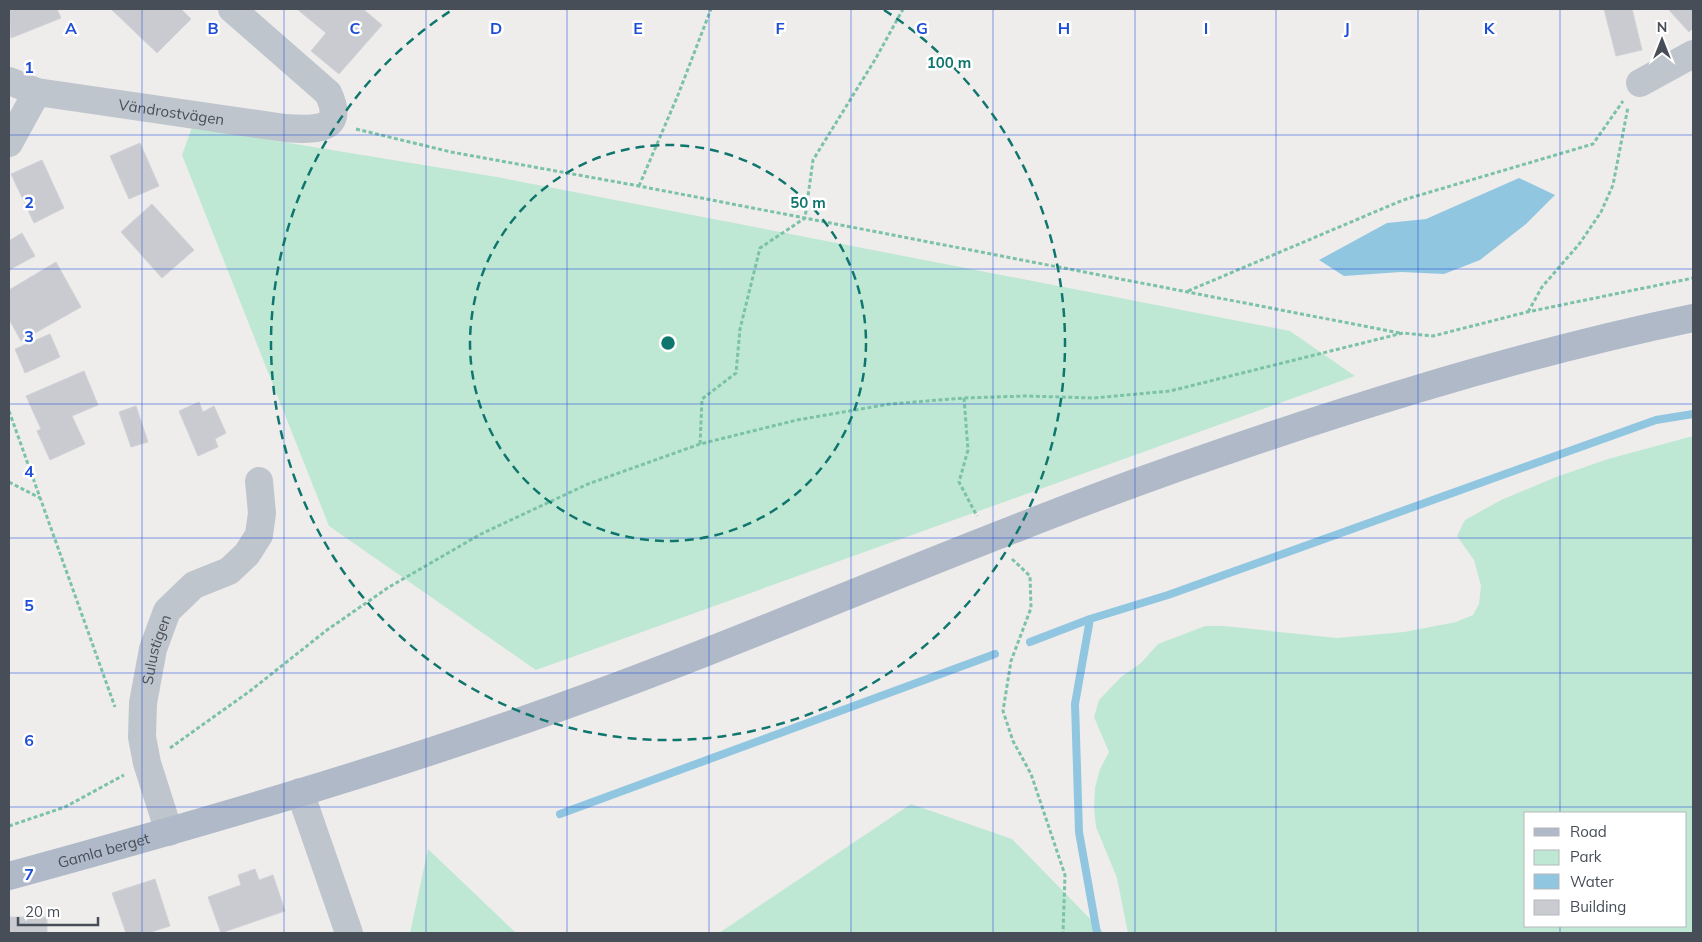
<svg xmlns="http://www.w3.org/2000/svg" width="1702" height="942" font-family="Mulish,sans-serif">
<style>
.green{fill:#bfe8d4;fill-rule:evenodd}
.water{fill:#91c6e0}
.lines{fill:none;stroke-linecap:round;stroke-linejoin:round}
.stream{stroke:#91c6e0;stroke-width:8}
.building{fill:#cacbd1;stroke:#d1d2d7}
.path{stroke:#7bc2a7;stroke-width:3;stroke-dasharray:4 2.5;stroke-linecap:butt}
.minor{stroke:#bfc5cd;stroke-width:28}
.major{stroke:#afb9c8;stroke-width:28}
.grid{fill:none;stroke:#1d4ed8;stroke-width:1;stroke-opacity:0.55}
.ring{fill:none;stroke:#0f766e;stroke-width:2.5;stroke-dasharray:9 6}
.labels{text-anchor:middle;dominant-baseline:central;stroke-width:5;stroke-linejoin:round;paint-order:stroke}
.street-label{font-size:15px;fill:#474e57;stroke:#fff}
.grid-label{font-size:16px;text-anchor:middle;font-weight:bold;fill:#1d4ed8;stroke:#fff;stroke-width:5;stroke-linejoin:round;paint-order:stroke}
.centre{fill:#0f766e;stroke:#fff;stroke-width:2.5}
.ring-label{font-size:15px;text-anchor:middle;font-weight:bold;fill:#0f766e;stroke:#fff;stroke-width:5;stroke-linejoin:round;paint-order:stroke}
</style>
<rect width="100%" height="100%" fill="#efedec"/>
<!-- green -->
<path class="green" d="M192,127L497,177L1290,331L1355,376L536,670L329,526L182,155Z
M1693,436V933H1128L1117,878L1096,827L1094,808L1095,788L1100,769L1109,752L1094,717L1099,700L1121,677L1141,663L1158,644L1205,626H1224L1337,638L1404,632L1456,622L1473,615L1479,604L1481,586L1474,560L1457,536L1465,520L1501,500L1556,477L1608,459ZM1526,813H1686V926H1526Z
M911,804L1012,839L1104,933H719Z
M428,849L516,933H410Z"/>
<!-- water -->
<path class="water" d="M1519,178L1555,195L1526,224L1480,260L1444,274L1401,272L1344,276L1319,260L1387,223L1426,219Z"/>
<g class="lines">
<!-- stream -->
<path class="stream" d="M1030,642L1090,619
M560,814L995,654
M1097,933L1079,832L1075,704L1090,619L1168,595L1656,420L1693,414"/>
</g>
<!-- building -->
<path class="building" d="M9,9H57L61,18L11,38Z
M111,9H181L191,19L157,53Z
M297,9H363L382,25L339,74L311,51L326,33Z
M1604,9H1632L1642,50L1616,56Z
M1668,9H1693V28L1689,32Z
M140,143L159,186L129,199L110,156Z
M42,160L64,208L34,223L11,174Z
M152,204L194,250L162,278L121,232Z
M22,233L35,256L9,270V241Z
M56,262L81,307L21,341L9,319V290Z
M50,334L60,357L25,373L15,349Z
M84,371L98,405L72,416L85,444L50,460L37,431L41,429L26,396Z
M199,402L203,412L214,406L226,433L215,439L218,447L198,456L179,411Z
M136,406L148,442L131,447L119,412Z
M255,869L259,880L273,875L285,911L221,933L208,897L241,885L238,875Z
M155,879L170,926L148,933H126L112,893Z
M9,917H47V933H9Z"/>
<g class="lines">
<!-- path -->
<path class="path" d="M356,129L451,152L639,186L1400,333
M639,186L678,95L711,9
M1188,291L1403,200L1593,144L1623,101
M1528,312L1542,287L1580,243L1601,212L1613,185L1628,107
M964,398L968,450L959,482L977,516
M9,411L115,707
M700,444L702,399L736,373L740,329L760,248L805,218L813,160L876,58L903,9
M9,482L40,498
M1012,559L1030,576L1031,608L1011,661L1003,711L1013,741L1031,774L1065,875L1063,933
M170,748L250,691L327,630L389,587L481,534L588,484L700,444L797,420L890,404L964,398L1026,396L1094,398L1170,391L1403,333L1433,336L1527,312L1693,278
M9,826L65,807L124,775"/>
<!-- minor -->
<g class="minor">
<path id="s1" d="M9,81L37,92L285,128C313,130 347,132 328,93L232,9"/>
<path d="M1640,83L1693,54"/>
<path d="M9,143L37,92"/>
<path d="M300,792L349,933"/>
<path id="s2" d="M169,832L147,763L142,737L143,703L153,649L167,611L194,585L229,571L247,554L259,535L262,513L259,481"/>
</g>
<!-- major -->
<path class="major" id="s3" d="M9,876C192,826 375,773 555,709C754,638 947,551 1146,479C1325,415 1507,357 1693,318"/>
</g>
<!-- grid -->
<path class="grid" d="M142,9V933M284,9V933M426,9V933M567,9V933M709,9V933M851,9V933M993,9V933M1135,9V933M1276,9V933M1418,9V933M1560,9V813M9,135H1693M9,269H1693M9,404H1693M9,538H1693M9,673H1693M9,807H1693M1560,926V933"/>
<!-- distance rings -->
<g class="ring">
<circle cx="668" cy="343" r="198"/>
<path d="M884 10A397 397 0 1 1 452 10"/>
</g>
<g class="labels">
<!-- street labels -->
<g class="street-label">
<text stroke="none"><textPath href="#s1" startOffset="166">Vändrostvägen</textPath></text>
<text stroke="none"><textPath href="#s2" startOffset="188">Sulustigen</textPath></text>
<text stroke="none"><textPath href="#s3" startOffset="98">Gamla berget</textPath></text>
</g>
</g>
<g class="grid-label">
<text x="71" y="34">A</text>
<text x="213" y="34">B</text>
<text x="355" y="34">C</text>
<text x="496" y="34">D</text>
<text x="638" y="34">E</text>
<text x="780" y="34">F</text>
<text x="922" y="34">G</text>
<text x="1064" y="34">H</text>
<text x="1206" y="34">I</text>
<text x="1347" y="34">J</text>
<text x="1489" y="34">K</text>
<text x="29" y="73">1</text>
<text x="29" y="208">2</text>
<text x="29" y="342">3</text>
<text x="29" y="477">4</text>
<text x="29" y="611">5</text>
<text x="29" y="746">6</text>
<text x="29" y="880">7</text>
</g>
<circle cx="668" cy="343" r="8" class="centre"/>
<g class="ring-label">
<text x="949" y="68">100 m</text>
<text x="808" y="208">50 m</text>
</g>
<!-- border -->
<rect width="1702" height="942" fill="none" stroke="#474e57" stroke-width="20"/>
<!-- legend -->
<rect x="1524" y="812" width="162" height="115" fill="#ffffff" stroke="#b5b8bc"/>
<rect x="1534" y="828" width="25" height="8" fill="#afb9c8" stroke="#b5b8bc"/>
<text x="1570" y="837" font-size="15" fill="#474e57">Road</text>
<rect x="1534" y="850" width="25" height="15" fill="#bfe8d4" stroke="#b5b8bc"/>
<text x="1570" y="862" font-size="15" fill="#474e57">Park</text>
<rect x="1534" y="874" width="25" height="15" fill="#91c6e0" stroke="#b5b8bc"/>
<text x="1570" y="887" font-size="15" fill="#474e57">Water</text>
<rect x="1534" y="900" width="25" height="15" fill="#cacbd1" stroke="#b5b8bc"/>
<text x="1570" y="912" font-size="15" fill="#474e57">Building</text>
<!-- north arrow -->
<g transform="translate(1662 40)" stroke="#ffffff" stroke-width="4" paint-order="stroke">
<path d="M0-4L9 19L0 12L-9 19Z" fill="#474e57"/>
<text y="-8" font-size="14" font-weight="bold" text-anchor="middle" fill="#474e57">N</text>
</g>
<!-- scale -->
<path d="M18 917v8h80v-8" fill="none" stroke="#474e57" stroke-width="2.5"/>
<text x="25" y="917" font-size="15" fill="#474e57" stroke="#ffffff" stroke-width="4" paint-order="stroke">20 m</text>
</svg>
